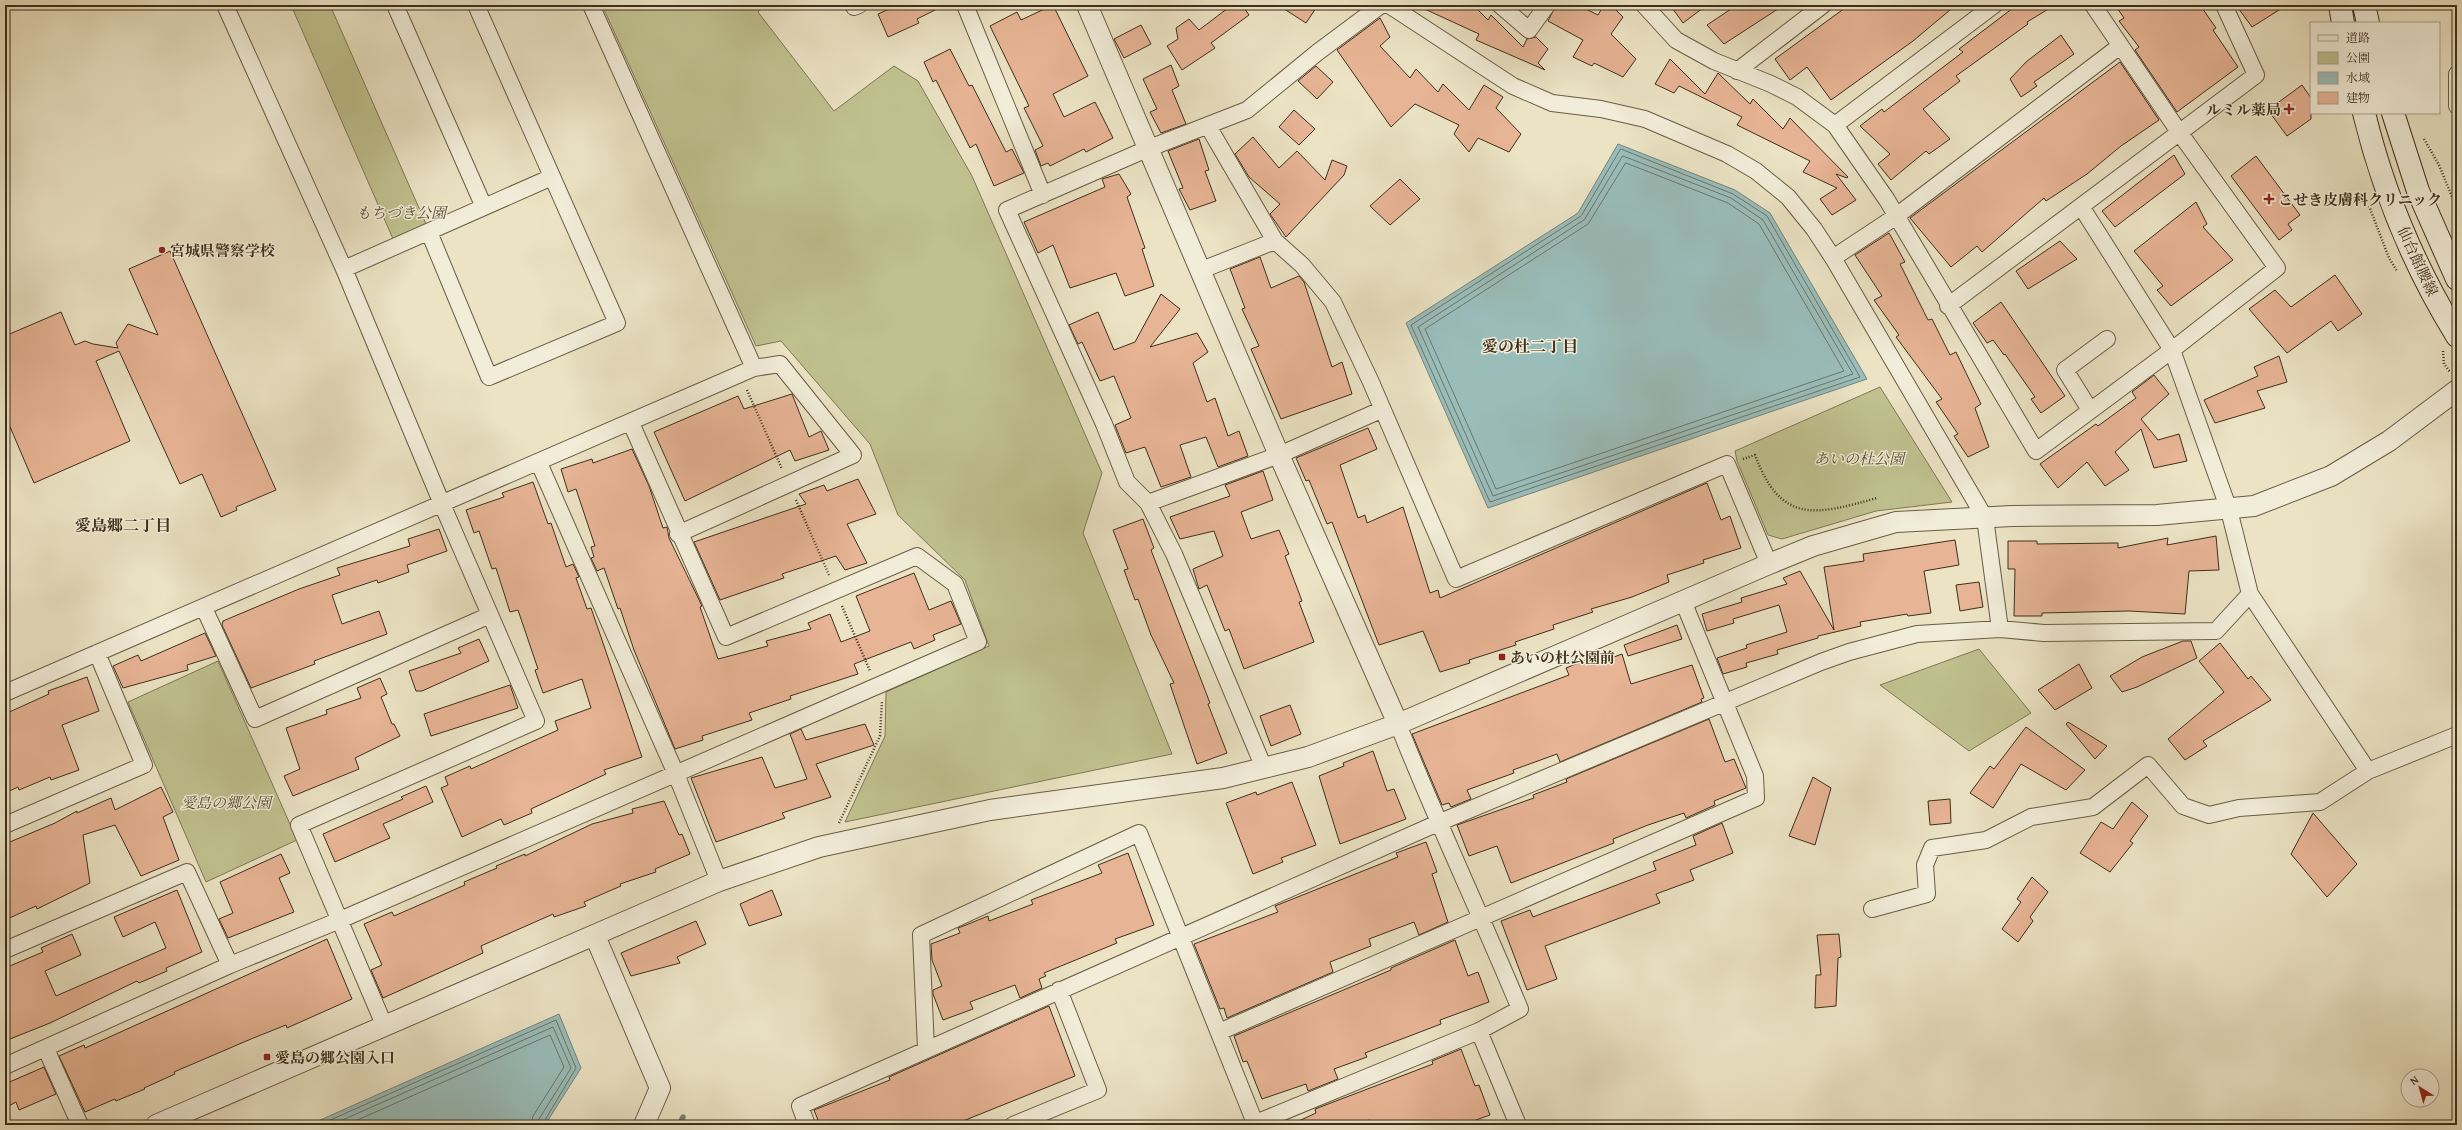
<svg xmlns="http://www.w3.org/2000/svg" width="2462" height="1130" font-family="'Gentium Book Plus','Noto Serif JP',serif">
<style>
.green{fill:#c0c18f;stroke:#7f7854}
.water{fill:#9abdba;stroke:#75847a}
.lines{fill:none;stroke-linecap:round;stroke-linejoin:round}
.shore{stroke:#6c766a;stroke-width:1}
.stream{stroke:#75847a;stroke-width:5.5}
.building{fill:#e7b495;stroke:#3e2f1a}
.minor-casing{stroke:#695c44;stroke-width:18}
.tertiary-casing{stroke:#695c44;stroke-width:22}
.secondary-casing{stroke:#3e2f1a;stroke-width:24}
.path{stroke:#3e2f1a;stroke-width:2.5;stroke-dasharray:1 2;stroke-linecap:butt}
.minor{stroke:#f2edd9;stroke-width:16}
.tertiary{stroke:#f2edd9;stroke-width:20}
.secondary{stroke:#f2edd9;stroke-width:22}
.poi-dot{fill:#8f2418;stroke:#f2edd9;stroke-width:1.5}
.labels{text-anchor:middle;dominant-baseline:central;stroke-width:3;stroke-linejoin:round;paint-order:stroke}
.poi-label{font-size:15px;font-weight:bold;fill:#3e2f1a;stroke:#f2edd9;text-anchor:start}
.park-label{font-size:15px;font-style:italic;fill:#584c31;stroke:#f2edd9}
.street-label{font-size:15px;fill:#3e2f1a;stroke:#f2edd9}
.neighbourhood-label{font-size:16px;font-weight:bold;fill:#3e2f1a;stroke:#f2edd9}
</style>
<rect width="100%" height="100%" fill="#ebe3c4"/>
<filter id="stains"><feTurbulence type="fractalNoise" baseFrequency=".005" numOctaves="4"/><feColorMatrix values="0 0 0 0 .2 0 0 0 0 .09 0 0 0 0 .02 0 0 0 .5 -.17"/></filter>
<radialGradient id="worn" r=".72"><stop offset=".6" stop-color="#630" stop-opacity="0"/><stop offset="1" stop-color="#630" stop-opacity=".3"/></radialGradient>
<!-- green -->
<path class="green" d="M291,5H330L426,224L393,239Z
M602,5H766L758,12L834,111L894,66L918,81L972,176L1102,473L1083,533L1172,754L845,822L885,736L886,692L989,646L965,580L898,515L870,444L781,341L756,346Z
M1880,387L1952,502L1876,511L1782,539L1768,535L1737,461L1735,451Z
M1979,649L2031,713L1969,751L1880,685Z
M218,661L297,840L206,882L128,702Z"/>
<!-- water -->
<path class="water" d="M1618,144L1735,190L1770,213L1867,379L1488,508L1406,323L1578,213Z
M559,1014L581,1068L545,1125H309Z"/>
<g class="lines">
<!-- shore -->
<path class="shore" d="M1621,149L1733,194L1767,216L1860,377L1490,502L1411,325L1581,216Z
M1623,156L1731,198L1763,220L1853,374L1493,496L1418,327L1584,220Z
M1626,163L1728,203L1759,224L1844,371L1496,489L1425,329L1588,224Z
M319,1125L556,1020L576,1068L542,1125
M331,1125L553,1027L571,1068L539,1119L537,1125
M346,1125L550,1035L564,1067L533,1116L531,1125"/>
<!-- stream -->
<path class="stream" d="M679,1125L683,1117"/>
</g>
<!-- building -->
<path class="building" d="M898,5H945L917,19L919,23L888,37L878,14Z
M1053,5L1088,76L1053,94L1064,117L1095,102L1113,138L1086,152L1084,149L1050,166L1048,163L1041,166L1035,150L1043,146L1024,108L1029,106L990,26L1017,12L1021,20Z
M1232,5H1242L1249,15L1211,43L1215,48L1182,70L1167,46L1178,39L1176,28L1189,19L1199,30Z
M1278,5H1318L1306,23Z
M1416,5H1473L1488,20L1491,15L1523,47L1527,39L1536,37L1548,49L1538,63L1545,70L1476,40L1479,34Z
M1556,5H1578L1598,15L1604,5H1611L1623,17L1611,34L1636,59L1623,77L1594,63L1592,66L1573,57L1583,40L1548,21Z
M1670,5H1707L1683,23Z
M1737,5H1784L1724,44L1707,25Z
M1849,5H1956L1913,41L1831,100L1807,67L1790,80L1775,59Z
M2017,5H2055L2027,22L2028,24L1956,76L1960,81L1923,109L1950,139L1929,154L1926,151L1891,180L1878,164L1890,154L1860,126L1882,109L1884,112L1963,52L1959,49Z
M2115,5H2200L2216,28L2213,30L2238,67L2177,112L2135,50L2139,47L2119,21L2124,18Z
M2236,5H2287L2252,27Z
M1380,18L1390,37L1380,46L1410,78L1416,69L1438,92L1443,84L1469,110L1484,85L1503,97L1496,108L1521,134L1509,152L1478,138L1469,152L1454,134L1459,125L1415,104L1391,127L1337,50Z
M1141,25L1151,44L1124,58L1114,39Z
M2061,35L2074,54L2034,82L2037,86L2021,97L2010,79L2026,62Z
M950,49L969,86L972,85L1006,152L1012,149L1024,173L994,186L976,144L970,148L936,80L933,82L924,62Z
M1670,59L1705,94L1718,73L1750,104L1753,99L1783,129L1790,118L1848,177L1847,178L1836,174L1856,200L1832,215L1820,199L1837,188L1803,172L1810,161L1737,125L1742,117L1679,86L1674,93L1655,84Z
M2120,62L2159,120L2121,146L2087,174L2046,201L2044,198L1982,252L1977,246L1951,267L1910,218Z
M1171,65L1179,86L1172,90L1186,124L1161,133L1150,112L1157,109L1143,79Z
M1316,66L1333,82L1317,99L1298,81Z
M2302,85L2311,98V119L2287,136L2268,110Z
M1294,110L1315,129L1299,145L1279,127Z
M1253,137L1279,168L1297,151L1325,180L1332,160L1347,166L1344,175L1286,237L1270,214L1280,204L1249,177L1235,154Z
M1199,139L1209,170L1205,171L1216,201L1190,210L1179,189L1183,188L1168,151Z
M2174,155L2185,174L2115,227L2102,211Z
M2256,156L2300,215L2288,224L2292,230L2279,240L2231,176Z
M1119,174L1131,194L1127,197L1145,248L1142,249L1154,286L1125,296L1116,273L1070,288L1053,245L1038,253L1024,222L1105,187L1102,179Z
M1400,179L1420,199L1390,225L1370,206Z
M2196,202L2207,224L2203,227L2233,260L2171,306L2157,290L2163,286L2134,251Z
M1889,233L1905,262L1900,264L1928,320L1932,319L1950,355L1956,352L1981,404L1975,408L1989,447L1968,457L1954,436L1958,434L1936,402L1942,399L1896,337L1899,335L1874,300L1882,296L1855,255Z
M2060,241L2077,259L2028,289L2016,271Z
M170,251L276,490L236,507L237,510L221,517L202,474L180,484L119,351L96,361L130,441L34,483L5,415V336L61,312L75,345L85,341L93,344L118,348L116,343L128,324L158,335L129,269Z
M1260,257L1271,288L1299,276L1304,282L1332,367L1342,362L1352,394L1281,419L1251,349L1259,346L1242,309L1245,308L1230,269Z
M2335,275L2362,314L2338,331L2331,321L2287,353L2249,309L2275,290L2291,307Z
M1161,294L1180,309L1150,347L1197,333L1208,352L1193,363L1207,402L1215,398L1228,436L1239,431L1248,456L1218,467L1206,437L1180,445L1191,477L1161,487L1145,447L1126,453L1115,425L1131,418L1114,376L1100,381L1082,342L1078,344L1069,325L1098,312L1114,350L1135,342Z
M2001,302L2065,396L2041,413L2031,399L2035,397L2005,354L2004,355L1993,340L1987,343L1973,323Z
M2279,356L2287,382L2257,391L2265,408L2215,423L2204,400L2258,376L2254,367Z
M2154,375L2169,394L2141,419L2158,440L2179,434L2187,461L2154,468L2141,429L2115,452L2129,470L2105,486L2087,462L2058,488L2040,464L2096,424L2098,426L2136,398L2132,392Z
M792,394L809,437L821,431L829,450L795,461L790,450L685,501L654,432L738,396L744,409Z
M1368,428L1377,449L1340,465L1358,518L1365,515L1367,523L1403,507L1430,593L1438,590L1440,598L1707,483L1721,520L1730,516L1741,548L1703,560L1704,563L1667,575L1669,582L1632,597L1591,609L1593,612L1553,625L1554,629L1515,642L1516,645L1469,660L1470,663L1440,672L1423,631L1379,645L1332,522L1327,524L1309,480L1306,481L1296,458Z
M632,449L649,486L663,528L667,527L669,538L702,606L700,607L718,659L768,646L766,641L811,629L808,623L830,614L841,642L870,631L856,596L914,573L929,610L951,601L961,624L933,635L935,640L914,649L911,642L854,664L858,674L790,696L791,699L749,713L752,720L702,736L703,740L675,749L634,650L620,608L618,609L604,568L597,571L591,558L594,557L591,547L595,546L576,489L568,492L561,469L592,459L593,463Z
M1263,471L1273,500L1241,512L1251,539L1279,530L1289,554L1285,556L1302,601L1299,602L1314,642L1244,669L1229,629L1225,631L1207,585L1199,589L1193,569L1223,556L1214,531L1180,539L1170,517L1230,496L1225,485Z
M858,479L876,514L847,524L867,563L845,570L836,556L782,574L784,578L720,600L694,542L806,504L799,494L824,485L827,491Z
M533,482L548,524L551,523L566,567L573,564L579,577L576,578L587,609L591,608L642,757L604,770L606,774L531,809L532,813L504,825L501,819L462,837L441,788L448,785L445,777L470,766L471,769L558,730L555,721L591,708L582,679L543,693L535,670L538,669L518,610L510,612L496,568L492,569L479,531L474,533L466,510L504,497L502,493Z
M1143,519L1154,548L1151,550L1210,703L1208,704L1227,753L1197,764L1170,684L1174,683L1151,635L1138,599L1135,600L1124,570L1128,569L1113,530Z
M439,529L447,551L407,565L409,572L378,583L377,580L332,595L342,624L379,611L387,634L314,661L315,664L251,688L222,625L223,621L299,589L340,575L337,568L410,546L408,539Z
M2216,536L2219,570L2189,571L2185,614L2129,611L2042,613V616H2014L2015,569H2008V541H2037V544L2118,543V548L2168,538L2167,545Z
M1955,540L1959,565L1924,571L1931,613L1908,616L1907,614L1860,622L1861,626L1818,636V638L1777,650L1778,654L1746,663L1747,667L1723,674L1717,658L1747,648L1746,645L1787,632L1779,605L1733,619L1734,623L1707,631L1702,614L1742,602L1741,598L1787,584L1783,578L1800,571L1834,630L1824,567L1864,561L1863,554Z
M1979,582L1983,607L1960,611L1956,585Z
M1677,625L1682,639L1628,656L1624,645Z
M205,633L216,656L187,665L188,670L123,688L113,666L138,655L141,661Z
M479,639L489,661L422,691H416L409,671L461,653L458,648Z
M2183,641H2191L2197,658L2137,687L2122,692L2110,676L2142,657Z
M2220,643L2248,679L2251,676L2271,700L2203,741L2207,746L2185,760L2168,739L2224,692L2199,661Z
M1622,654L1631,684L1692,665L1704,698L1701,699L1702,702L1560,762L1557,754L1513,770L1514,773L1467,790L1471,799L1451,807L1449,803L1442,805L1412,734L1569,675L1566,668L1593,657L1595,664Z
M2079,664L2092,688L2055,710L2038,690Z
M87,677L99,711L62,725L79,770L51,780L50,777L19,790L18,787L5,793V714L49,694L48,691Z
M380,678L387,694L381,697L392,724H394L400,736L355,758L359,769L293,796L284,776L300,769L286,728L327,714L326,710L361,698L357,688Z
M510,685L518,708L431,736L424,714Z
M1290,705L1301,734L1271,746L1260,716Z
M1709,719L1725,762L1734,759L1746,788L1714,801L1715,805L1686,818L1684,813L1648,825L1613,839L1614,843L1511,883L1497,846L1469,856L1457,825L1534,798L1533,795L1567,782L1566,779Z
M2068,722L2107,746L2095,759L2066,724Z
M865,724L874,745L816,764L831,797L782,813L785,818L716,842L691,778L762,757L775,788L807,779L790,734L801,729L806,740Z
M2026,727L2085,770L2066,790L2021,764L1993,808L1970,793L1990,766L1994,769Z
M1373,751L1387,791L1394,789L1406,819L1340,844L1319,776L1344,766L1343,763Z
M1813,777L1831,788L1815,845L1789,836Z
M1292,782L1316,845L1281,858L1283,862L1253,874L1226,803L1256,792L1257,795Z
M426,786L433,802L383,824L390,838L335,862L323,834L403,799L401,797Z
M161,787L173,812L163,817L179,860L141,876L115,825L83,835L90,883L37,909L36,906L5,920V844L55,823L77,811V813L111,798L115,810Z
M1950,799L1951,823L1930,825L1928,801Z
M664,801L679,835L682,834L690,854L655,869L656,872L620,884L621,886L584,902L586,906L554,917L553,914L481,946L483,953L383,998L371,970L382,965L364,924L392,912L394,916L465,885L464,882L497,868L496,866L525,854V856L592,824L633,813L632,809Z
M2132,802L2148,816L2130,841L2133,843L2110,872L2080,853L2101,822L2113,829Z
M2313,813L2357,864L2327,897L2291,854Z
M1722,823L1733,853L1690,870L1694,880L1656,894L1660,903L1545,946L1557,979L1527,990L1501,921L1530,910L1533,917L1656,870L1653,862L1696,845L1693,836Z
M1426,842L1437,872L1432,874L1448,922L1419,935L1414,922L1369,939L1371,946L1330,962L1333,972L1227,1018L1224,1008L1220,1009L1194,944L1278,912L1275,906L1398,857L1396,853Z
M1128,853L1154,925L1115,939L1117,943L1044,973L1046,976L1039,979L1042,988L1020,998L1015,985L970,1002L973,1009L943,1020L933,994V990L942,986L932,960L931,944L960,933L958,928L966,925L988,916L989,921L1033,904L1031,900L1102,873L1098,865Z
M281,854L290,873L279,878L294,912L228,938L219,919L233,913L220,882Z
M2032,877L2048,892L2030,917L2033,921L2018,942L2002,929L2021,902L2017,899Z
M177,890L202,952L166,968L167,971L139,983L137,981L50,1023L5,1041V968L43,952L41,948L72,934L81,955L45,971L56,996L166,948L155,922L123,937L114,917Z
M772,890L782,915L749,926L740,904Z
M696,921L706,944L677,957L680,963L631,976L621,953Z
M1839,934L1841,957L1838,958L1836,1006L1815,1008L1816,975H1821L1817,935Z
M327,939L352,999L287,1028L286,1025L251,1039L174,1072L175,1074L144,1088L145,1089L116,1101L115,1099L85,1112L59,1056L84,1045L85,1048Z
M1455,940L1468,976L1478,972L1489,1002L1440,1020L1441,1024L1365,1053L1367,1057L1334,1069L1338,1079L1308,1091L1306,1084L1262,1099L1247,1061L1243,1062L1234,1036L1391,970V968Z
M1049,1006L1075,1076L953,1125H820L814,1110L890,1080L889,1077Z
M1461,1049L1475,1086L1479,1085L1490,1115L1462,1125H1371L1369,1120L1357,1125H1290L1316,1113L1315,1109L1433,1064L1432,1061Z
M44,1067L56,1094L19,1110L16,1102L5,1108V1084Z"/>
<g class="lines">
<!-- minor casing -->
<g class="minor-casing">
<path id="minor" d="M225,5L344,269L442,504L536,721L299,825L385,1027
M395,5L484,207
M591,5L754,368L780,364L853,455L678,534
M965,5L1043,195
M1389,5L1513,86L1552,103L1601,109L1645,119L1727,154L1756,171L1788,197L1814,229L1833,258L1985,518L2000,629
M1500,5L1529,30L1547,5
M1644,5L1676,40L1714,61L1771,84L1797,97L1835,125L1887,200L2036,451L2172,350L2277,268L2179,132L2093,5
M854,7L859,5
M1737,71L1823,5
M2457,74V106
M1835,125L1994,5
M1208,126L1275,241L1302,265L1333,302L1370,380L1456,579L1727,464L1769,564
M2082,208L2172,350L2229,510L2250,594L2368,771
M429,232L489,377L617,323L476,5
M1833,258L1895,217L2120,46
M344,269L552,177
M1199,271L1275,241
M1948,306L2256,75L2224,5
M2090,410L2065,370L2107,339
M539,463L676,774L719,881
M1148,503L1279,455L1381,410
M204,608L255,719L490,615
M5,693L754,368
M1264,768L1174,554L1148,503L1127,482L1104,424L1007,210L1147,149L1247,110L1318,52L1381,5
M5,825L144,765L97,653
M1872,909L1927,894L1925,865L1932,848L1986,840L2031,817L2093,807L2148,765L2183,806L2209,815L2239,808L2320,802L2368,771L2457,735
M5,950L187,872L230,965
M1479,1031L1518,1125
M1219,1032L1756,798L1755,776L1683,601
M46,1049L80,1125
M926,1049L921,935L1139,833L1255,1123
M5,1066L230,965L340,920L978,642L955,584L917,556L726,637L631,423
M807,1125L800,1106L1438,823L1821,662L1849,652L1917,634L2000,629L2044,633L2216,631L2250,594
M1013,1125L1098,1090L1059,990
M1251,1125L1479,1031L1520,1009C1480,913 1436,820 1398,724"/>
</g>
<!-- tertiary casing -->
<g class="tertiary-casing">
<path id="tertiary" d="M1087,5L1279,455L1398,724
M595,936L660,1088L644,1125
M156,1125L719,881L819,847L990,810L1223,778L1308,757L1398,724L1769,564L1813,546L1896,522L2012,516L2157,515L2254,506L2331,476L2389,441L2457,390"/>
</g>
<!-- secondary casing -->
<g class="secondary-casing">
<path id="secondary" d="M2340,5L2343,23
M2364,5L2368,23
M2364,113C2383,191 2415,268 2457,336
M2393,113L2418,191L2457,279"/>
</g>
<!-- path -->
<path class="path" d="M2424,139L2439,165L2457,209
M2369,206L2389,258L2397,271
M2443,351L2444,364L2450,372
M747,390L782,469
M1743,459L1755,455C1781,525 1816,515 1877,498
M796,500L829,575
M842,606L870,671
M839,823L880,736L882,701"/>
<!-- minor -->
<use href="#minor" class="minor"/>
<!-- tertiary -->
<use href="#tertiary" class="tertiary"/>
<!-- secondary -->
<use href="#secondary" class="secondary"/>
</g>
<!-- markers -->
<g class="poi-dot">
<path d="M2287 103h4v4h4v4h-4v4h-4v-4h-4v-4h4z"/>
<path d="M2267 193h4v4h4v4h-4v4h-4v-4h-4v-4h4z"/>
<circle cx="162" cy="250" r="4"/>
<rect x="1498" y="653" width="8" height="8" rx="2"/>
<rect x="263" y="1053" width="8" height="8" rx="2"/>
</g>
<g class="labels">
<!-- poi labels -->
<g class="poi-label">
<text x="2281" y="109" text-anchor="end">ルミル薬局</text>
<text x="2278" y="199">こせき皮膚科クリニック</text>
<text x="170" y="250">宮城県警察学校</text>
<text x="1510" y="657">あいの杜公園前</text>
<text x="275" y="1057">愛島の郷公園入口</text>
</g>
<!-- park labels -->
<g class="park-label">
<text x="401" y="212">もちづき公園</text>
<text x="1859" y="458">あいの杜公園</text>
<text x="226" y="802">愛島の郷公園</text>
</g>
<!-- street labels -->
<g class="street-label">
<text transform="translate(2418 261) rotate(65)">仙台館腰線</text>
</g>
<!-- neighbourhood labels -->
<g class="neighbourhood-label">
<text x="1530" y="346">愛の杜二丁目</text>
<text x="123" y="525">愛島郷二丁目</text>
</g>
</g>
<!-- margin -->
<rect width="2462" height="1130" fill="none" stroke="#ebe3c4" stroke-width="20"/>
<rect x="6" y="6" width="2450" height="1118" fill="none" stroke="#3e2f1a" stroke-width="2"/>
<rect x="10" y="10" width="2442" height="1110" fill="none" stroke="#3e2f1a"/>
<!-- legend -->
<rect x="2310" y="22" width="130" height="92" fill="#f2edd9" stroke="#aaa18d"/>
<rect x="2318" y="35" width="20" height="6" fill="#f2edd9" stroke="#aaa18d"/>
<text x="2346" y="42" font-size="12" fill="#3e2f1a">道路</text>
<rect x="2318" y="52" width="20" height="12" fill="#c0c18f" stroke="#aaa18d"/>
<text x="2346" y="62" font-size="12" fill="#3e2f1a">公園</text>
<rect x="2318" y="72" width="20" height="12" fill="#9abdba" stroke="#aaa18d"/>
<text x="2346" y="82" font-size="12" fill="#3e2f1a">水域</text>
<rect x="2318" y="92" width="20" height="12" fill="#e7b495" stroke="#aaa18d"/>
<text x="2346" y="102" font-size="12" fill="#3e2f1a">建物</text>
<!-- north arrow -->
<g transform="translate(2420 1088) rotate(323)"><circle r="19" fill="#f2edd9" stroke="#aaa18d"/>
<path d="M0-3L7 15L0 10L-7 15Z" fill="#8f2418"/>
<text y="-6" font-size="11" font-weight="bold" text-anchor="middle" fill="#3e2f1a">N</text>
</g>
<rect width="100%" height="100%" filter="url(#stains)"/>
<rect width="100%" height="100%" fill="url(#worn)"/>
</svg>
